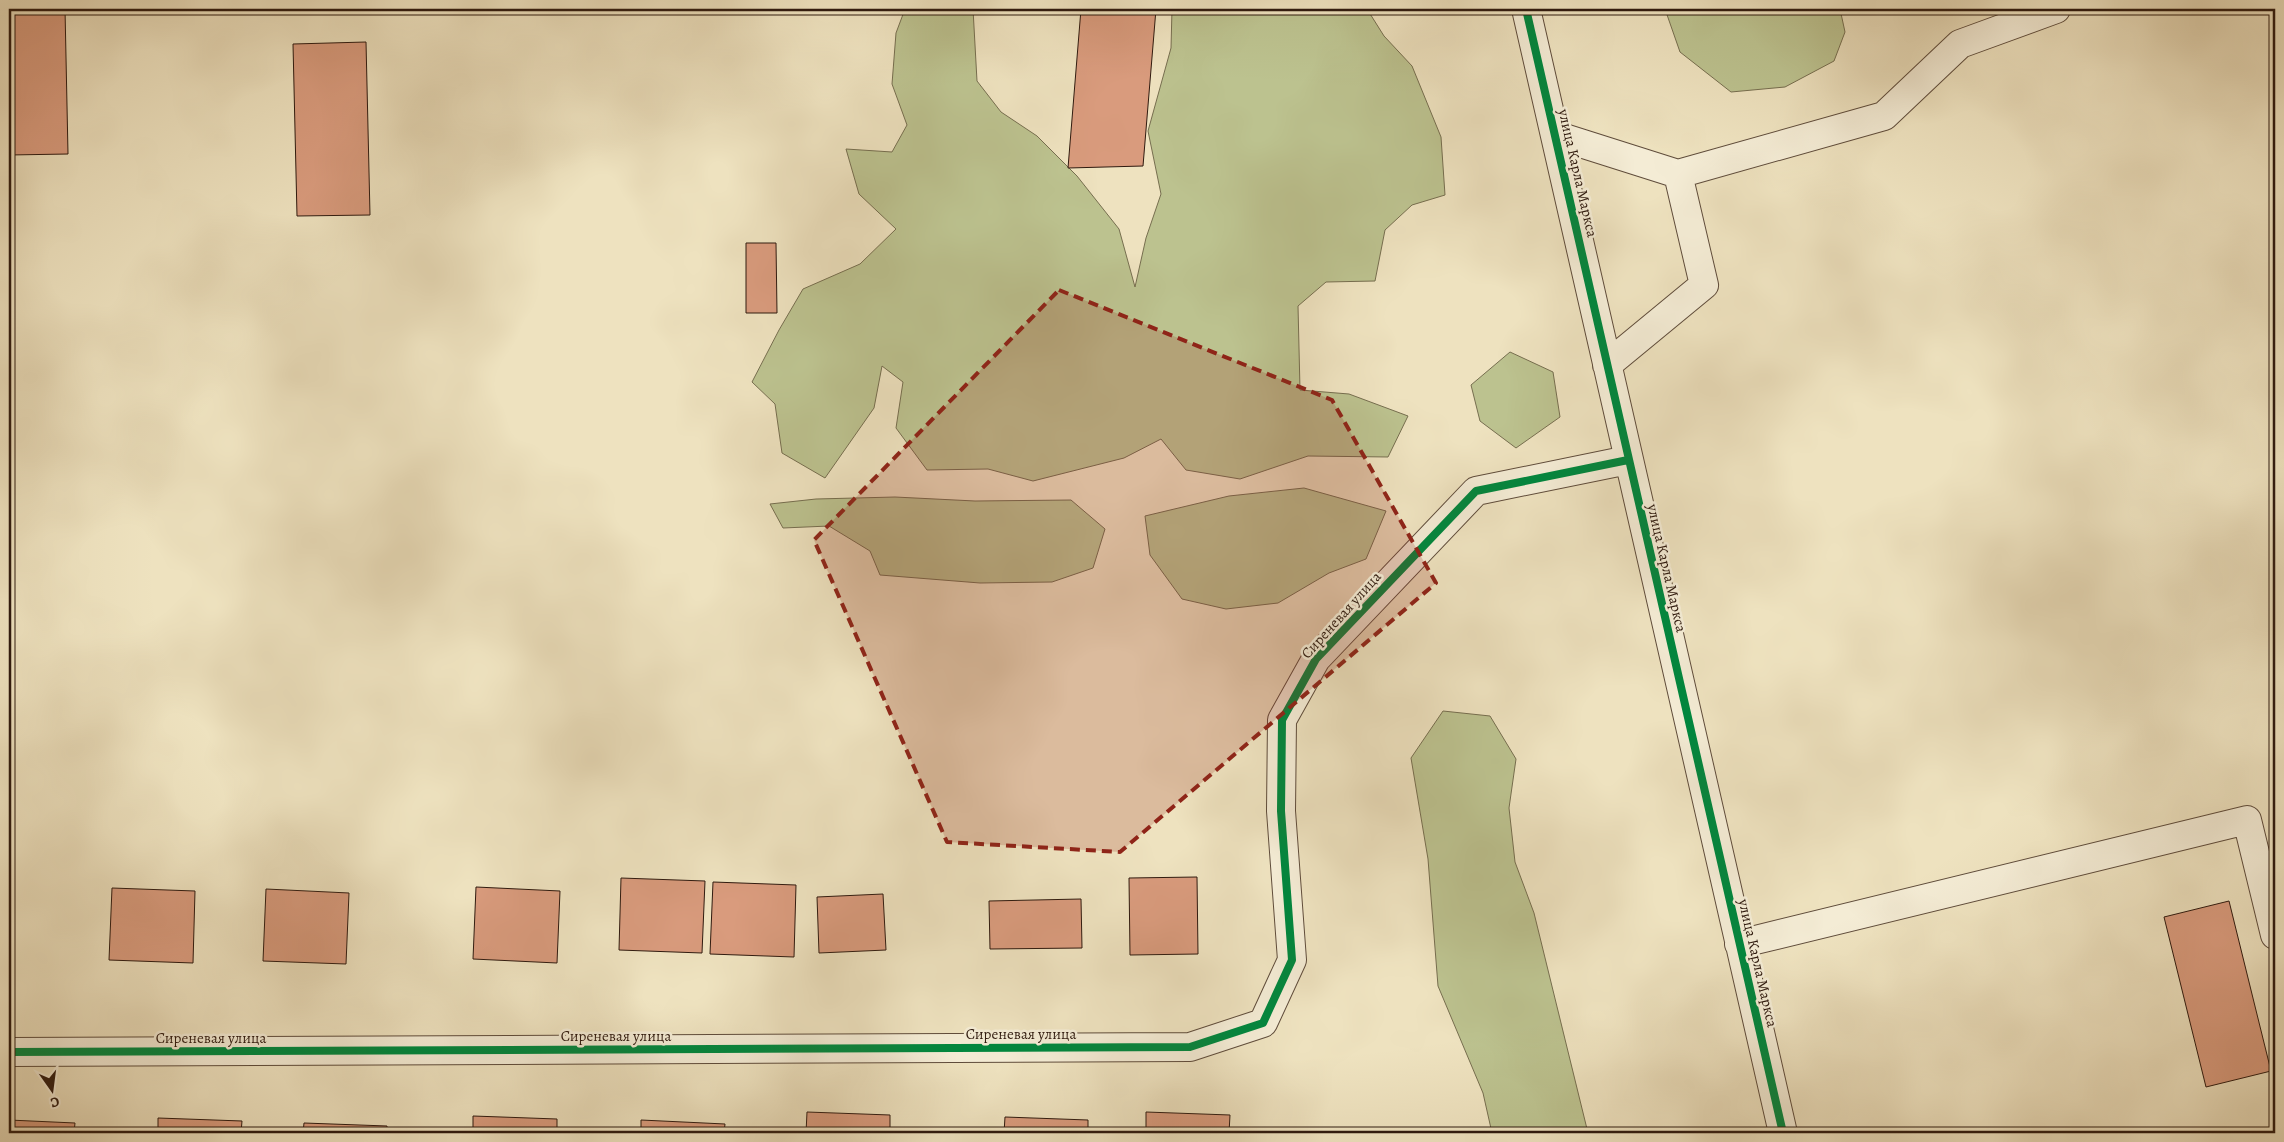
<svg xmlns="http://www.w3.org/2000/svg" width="2284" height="1142" font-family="Alegreya,serif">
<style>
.green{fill:#bcc28f;stroke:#766e4f}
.building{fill:#d99b7d;stroke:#2f1a0f}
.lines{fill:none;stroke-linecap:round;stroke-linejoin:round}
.minor-casing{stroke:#5f4c3b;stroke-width:30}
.minor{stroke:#f4ecd5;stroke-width:28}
.cycleway-casing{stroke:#f4ecd5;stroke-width:11}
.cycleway{stroke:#00873e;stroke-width:8}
.marked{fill:#8f2418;fill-opacity:0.2;stroke:#8f2418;stroke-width:4;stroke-dasharray:10 6;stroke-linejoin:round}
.labels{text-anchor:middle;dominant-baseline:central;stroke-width:5;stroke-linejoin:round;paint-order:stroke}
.street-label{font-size:15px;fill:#2f1a0f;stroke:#f4ecd5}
</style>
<rect width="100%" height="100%" fill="#eee2bf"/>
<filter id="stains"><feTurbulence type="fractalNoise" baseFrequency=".004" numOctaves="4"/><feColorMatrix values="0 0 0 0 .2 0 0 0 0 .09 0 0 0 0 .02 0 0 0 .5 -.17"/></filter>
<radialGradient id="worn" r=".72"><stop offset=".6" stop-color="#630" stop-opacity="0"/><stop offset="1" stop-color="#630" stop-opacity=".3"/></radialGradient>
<!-- green -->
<path class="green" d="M905,9H973L977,81L1001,112L1037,136L1077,176L1119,229L1135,287L1146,238L1161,194L1148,131L1171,48L1172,9H1367L1384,36L1412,66L1441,137L1445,195L1412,205L1385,230L1375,281L1326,282L1298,306L1300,390L1349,394L1408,416L1388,457L1308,456L1240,479L1186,470L1161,439L1124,458L1033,481L988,469L927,470L896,428L903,382L882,366L874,408L825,478L782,453L775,404L752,382L779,330L803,289L860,264L896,229L859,194L846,149L892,152L907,125L892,84L896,33Z
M1665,9H1840L1845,32L1834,61L1785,87L1731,92L1680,52Z
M1510,352L1553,372L1560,417L1516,448L1480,421L1471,385Z
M1304,488L1386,511L1366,559L1329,573L1278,603L1226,609L1182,599L1150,555L1145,516L1229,496Z
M895,497L975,501L1071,500L1105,529L1093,568L1052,582L980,583L880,575L870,551L829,526L783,528L770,504L816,499Z
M1443,711L1490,716L1516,759L1509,808L1515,862L1534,913L1588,1133H1492L1483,1093L1438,986L1428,859L1411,758Z"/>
<!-- building -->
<path class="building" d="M9,9H65L68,154L9,155Z
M1081,9H1156L1143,166L1068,168Z
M366,42L370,215L297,216L293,44Z
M746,243H776L777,313H746Z
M1197,877L1198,954L1130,955L1129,878Z
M621,878L705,881L702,953L619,950Z
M713,882L796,885L794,957L710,954Z
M476,887L560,891L557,963L473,959Z
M112,888L195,891L193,963L109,960Z
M266,889L349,893L346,964L263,961Z
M883,894L886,950L819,953L817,897Z
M1081,899L1082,948L990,949L989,901Z
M2229,901L2271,1071L2206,1087L2164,917Z
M807,1112L890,1115V1133H806Z
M1146,1112L1230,1115L1229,1133H1146Z
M473,1116L557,1119V1133H473Z
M1005,1117L1088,1120V1133H1004Z
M158,1118L242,1121L241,1133H158Z
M9,1120L75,1123L74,1133H9Z
M641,1120L725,1124L724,1133H641Z
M304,1123L387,1126V1133H303Z"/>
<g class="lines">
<!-- minor casing -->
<g class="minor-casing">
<path id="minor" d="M1526,9L1783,1133
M1555,135L1678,174L1704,285L1607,365
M1678,174L1884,116L1960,44L2056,9
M1739,944L2247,820L2275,935
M9,1052L1190,1047L1263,1023L1292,960L1281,811L1282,720L1316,659L1476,491L1628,460"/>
</g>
<!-- minor -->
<use href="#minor" class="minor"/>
<!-- cycleway casing -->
<g class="cycleway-casing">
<path id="cycleway" d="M1526,9L1783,1133
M9,1052L1190,1047L1263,1023L1292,960L1281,811L1282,720L1316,659L1476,491L1628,460"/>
</g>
<!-- cycleway -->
<use href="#cycleway" class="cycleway"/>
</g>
<!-- marked area -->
<path class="marked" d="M1059,290L1332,400L1436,583L1120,852L947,842L814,540Z"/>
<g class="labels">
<!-- street labels -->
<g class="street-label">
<text transform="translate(1578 173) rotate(77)">улица Карла Маркса</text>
<text transform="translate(1667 568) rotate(77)">улица Карла Маркса</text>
<text transform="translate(1341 615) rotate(-48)">Сиреневая улица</text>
<text transform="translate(1758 963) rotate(77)">улица Карла Маркса</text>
<text x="1021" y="1034">Сиреневая улица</text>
<text x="616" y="1036">Сиреневая улица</text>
<text x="211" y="1038">Сиреневая улица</text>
</g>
</g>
<!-- margin -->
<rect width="2284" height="1142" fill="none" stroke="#eee2bf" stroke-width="30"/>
<rect x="10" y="10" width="2264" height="1122" fill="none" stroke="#2f1a0f" stroke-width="2.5"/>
<rect x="15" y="15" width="2254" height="1112" fill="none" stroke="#2f1a0f"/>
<!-- north arrow -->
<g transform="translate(52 1090) rotate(166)" stroke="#f4ecd5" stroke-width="4" paint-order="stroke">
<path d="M0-4L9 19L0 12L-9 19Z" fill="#2f1a0f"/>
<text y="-8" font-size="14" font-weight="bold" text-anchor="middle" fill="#2f1a0f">С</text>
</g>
<rect width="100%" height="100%" filter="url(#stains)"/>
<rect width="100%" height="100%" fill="url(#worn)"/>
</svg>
